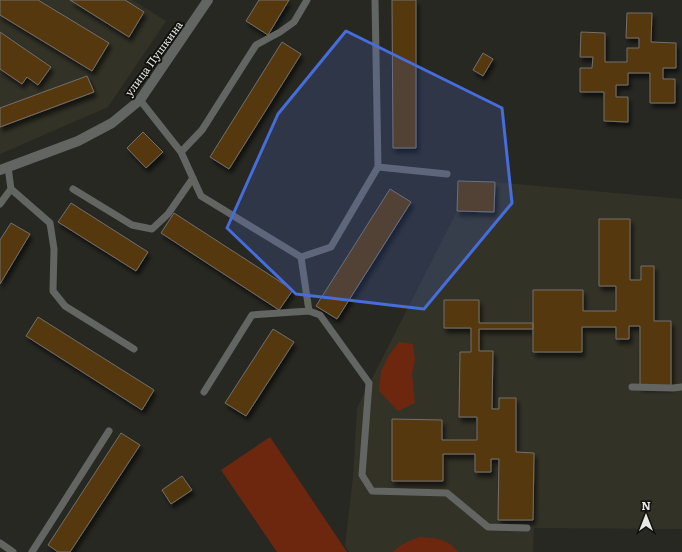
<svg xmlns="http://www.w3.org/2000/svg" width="682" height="552" font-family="Literata,serif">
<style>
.built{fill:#333227}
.green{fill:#6d270f}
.building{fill:#543811;stroke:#736f6a;filter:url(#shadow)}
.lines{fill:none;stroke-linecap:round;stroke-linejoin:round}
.service{stroke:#636563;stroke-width:7}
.minor{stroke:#636563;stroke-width:10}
.marked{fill:#466ddb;fill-opacity:0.2;stroke:#466ddb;stroke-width:3;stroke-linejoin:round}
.labels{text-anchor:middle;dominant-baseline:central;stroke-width:4;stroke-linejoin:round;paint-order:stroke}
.street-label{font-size:11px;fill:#e8e8e5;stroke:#11110e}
</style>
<defs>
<filter id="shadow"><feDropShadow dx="2.5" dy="4.5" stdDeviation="2" flood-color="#0009"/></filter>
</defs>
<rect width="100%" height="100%" fill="#282823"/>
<!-- built -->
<path class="built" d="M0,0H132L166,21L108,107L0,154Z
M458,181L495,182L682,199V529L534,528L533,552H349L345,546L353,477L357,408L457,211Z"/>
<!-- green -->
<path class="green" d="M399,342L413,344L415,360L412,374L415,403L398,411L379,391L381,371L389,355Z
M270,437L347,552H277L221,470Z
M420,537C435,538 449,539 458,552H393C402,543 409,541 420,537Z"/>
<!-- building -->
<path class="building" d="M0,0H38L109,43L92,71L0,15Z
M70,0H125L144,12L129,37Z
M259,0H289L268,35L246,21Z
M392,0H416V148H393Z
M627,13H652L651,42L676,43V68H663V79H675V103H650V73H628V85H616V97H628V122L604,121V92H580V68H592L593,57H580L581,32L605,33V62H627V48H639V38H626Z
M0,32L51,67L38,85L27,77L22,84L0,69Z
M282,42L301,54L229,169L210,157Z
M483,53L493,59L483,76L473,70Z
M87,76L94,92L0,127V108Z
M143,132L163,152L146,168L127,148Z
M458,181L495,182L494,212L457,211Z
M390,189L411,202L337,319L316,306Z
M71,203L148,252L136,271L58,222Z
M174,213L293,290L279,310L161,233Z
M599,219H630V280H641V266H654V321H671V386H640V326H629V339H616V327H582V352H533V290H583V311H616V286H599Z
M11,223L30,234L0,284V240Z
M444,300H479V323H533V329H479V351H493L492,409H499V398H516V452L534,453L533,520H498L499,459H491V472H475V454H443V481H392V419L442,420V440H477V417H459L460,352H471V328H444Z
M38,317L154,390L142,410L26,336Z
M273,329L294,342L246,416L225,403Z
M121,433L140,445L70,552H58L48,545Z
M182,476L192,490L171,504L162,490Z"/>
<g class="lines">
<!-- service -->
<path class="service" d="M140,100L181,152L201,196L301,257
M181,152L202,130L256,45L280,32L294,22L307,0
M8,167L11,189L50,223L54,249L53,291L65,306L134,349
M378,167L447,174
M73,189L132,225L152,229L168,214L193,178
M0,204L11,189
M301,257L331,247L378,167L375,0
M301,257L309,311
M632,387L673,388L682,387
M204,392L252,315L309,311L320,315L369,383L362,475L372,491L447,493L488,527L527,528
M0,543L13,552
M32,552L109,431"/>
<!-- minor -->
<path class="minor" d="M0,170L78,141L112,123L140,100L208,0"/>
</g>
<!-- marked area -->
<path class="marked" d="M346,31L502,108L512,203L424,309L296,294L227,228L278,114Z"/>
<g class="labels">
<!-- street labels -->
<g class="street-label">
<text transform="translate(153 58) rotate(-54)">улица Пушкина</text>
</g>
</g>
<!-- north arrow -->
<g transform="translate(646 516)" stroke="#11110e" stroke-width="3" paint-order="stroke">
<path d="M0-3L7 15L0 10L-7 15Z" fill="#e8e8e5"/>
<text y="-6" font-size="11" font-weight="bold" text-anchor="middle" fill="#e8e8e5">N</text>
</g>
</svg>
